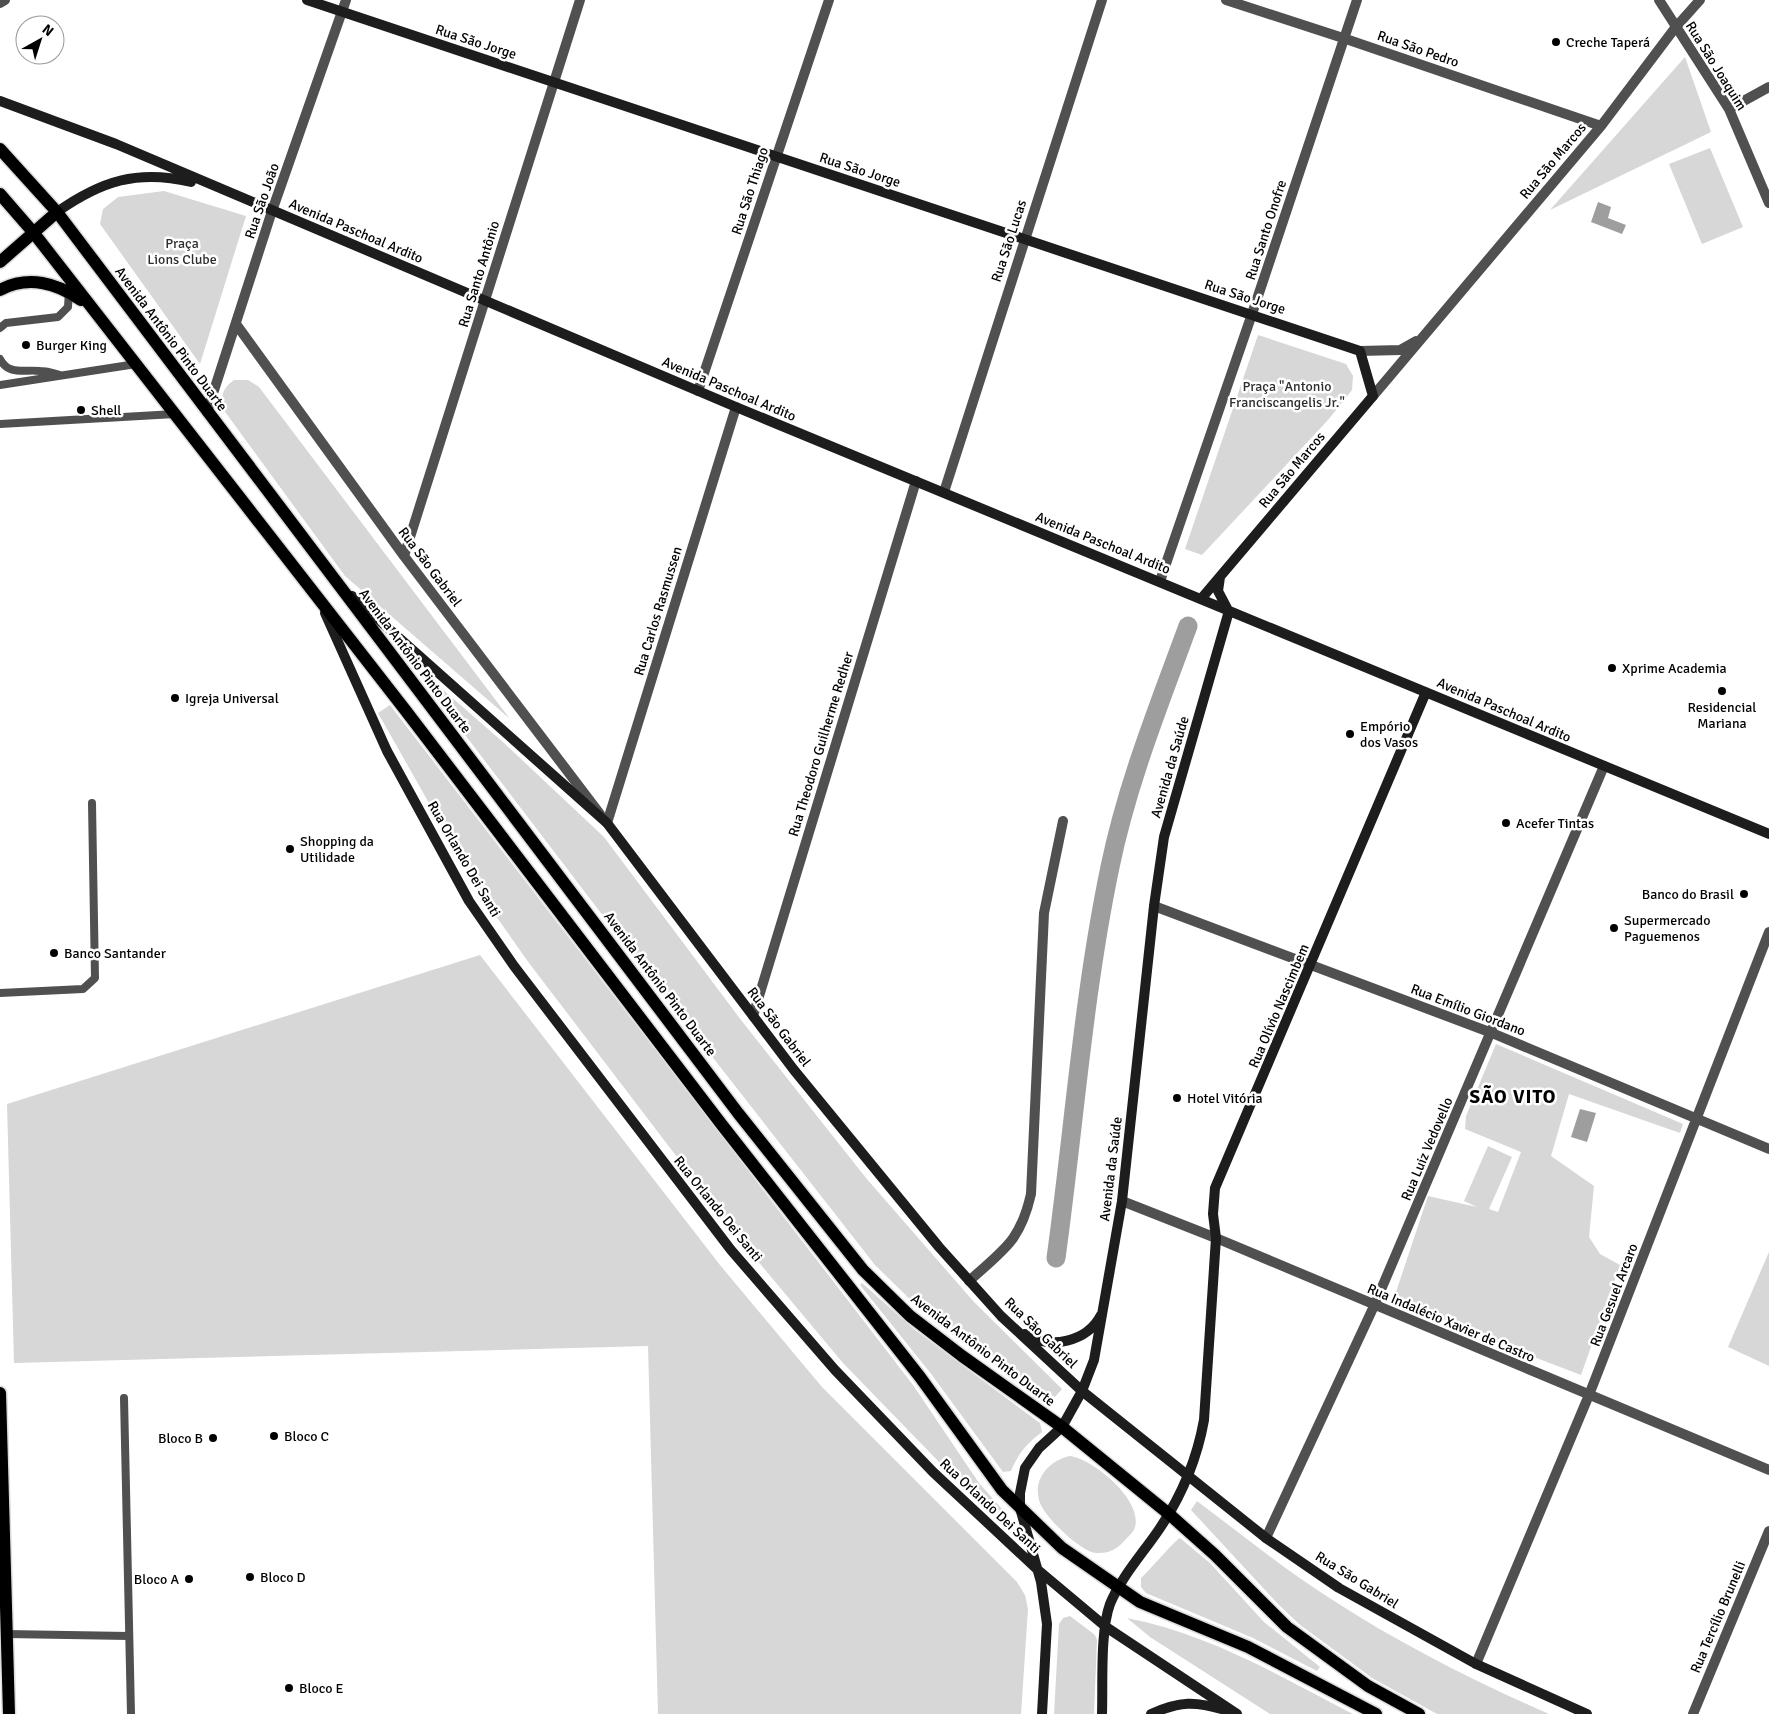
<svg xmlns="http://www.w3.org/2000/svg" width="1769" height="1714" font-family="Signika,sans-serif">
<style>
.green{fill:#d7d7d7}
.water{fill:#9e9e9e}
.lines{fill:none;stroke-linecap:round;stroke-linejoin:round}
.canal{stroke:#9e9e9e;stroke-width:19}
.primary-casing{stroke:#dbdbdb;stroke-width:15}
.service{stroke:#505050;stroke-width:8}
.minor{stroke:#505050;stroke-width:10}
.secondary{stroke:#1d1d1d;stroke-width:10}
.primary{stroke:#000;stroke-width:12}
.poi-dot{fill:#000;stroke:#fff;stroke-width:2}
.labels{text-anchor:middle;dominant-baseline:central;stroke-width:5;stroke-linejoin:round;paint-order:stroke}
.street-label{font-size:14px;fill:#000;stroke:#fff}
.poi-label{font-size:14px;fill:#000;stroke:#fff;text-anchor:start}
.park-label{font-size:14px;fill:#2e2e2e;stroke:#fff}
.district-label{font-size:19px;font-weight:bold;letter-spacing:1px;fill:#000;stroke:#fff}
</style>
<rect width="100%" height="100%" fill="#fff"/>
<!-- green -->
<path class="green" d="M1685,57L1711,132L1550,210Z
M1710,148L1743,227L1702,244L1669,164Z
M164,191L246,216L200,364L100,224L103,209L118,197Z
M1258,335L1346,364L1353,376L1352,390L1328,420L1202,555L1185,549Z
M234,380H248L259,387L510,719L345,576L223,409C221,395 222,389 234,380Z
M433,681L504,743L604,837L741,1020L866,1178L974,1302L1062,1389L1055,1397L964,1344L919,1308L875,1265L639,963L427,685Z
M390,705L913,1385L979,1483L1002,1509L997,1515L940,1463L843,1363L741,1241L529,963L481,895L378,713Z
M480,955L720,1265L822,1387L1017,1582L1025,1595L1028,1609L1021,1714H658L648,1346L14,1363L7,1104Z
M1496,1044L1683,1124L1680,1133L1569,1094L1551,1156L1594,1186L1589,1237L1600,1254L1620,1265L1581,1375L1505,1346L1394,1298L1428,1196L1477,1207L1464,1201L1488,1146L1512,1157L1489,1209L1498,1212L1521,1152L1465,1129L1466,1116Z
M1769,1252V1366L1728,1347Z
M862,1283L915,1330L1040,1423L1042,1432C1026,1444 1018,1454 1011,1471L1003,1472L932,1375L860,1285Z
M1070,1456C1093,1459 1143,1500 1135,1527C1134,1531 1129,1536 1126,1539C1121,1545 1115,1550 1108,1552C1102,1553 1095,1554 1089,1551C1074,1544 1043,1516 1039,1500C1033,1478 1050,1460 1070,1456Z
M1197,1501C1241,1534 1284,1569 1331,1599C1400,1644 1474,1681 1549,1714H1437L1372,1678L1299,1624L1278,1604L1191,1510Z
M1180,1538L1210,1563L1264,1622L1320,1667L1317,1671L1253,1638L1146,1593L1141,1587V1578C1149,1571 1176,1539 1180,1538Z
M1070,1616L1095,1635L1097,1640L1094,1714H1054L1059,1624L1063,1618Z
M1127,1618C1209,1634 1280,1676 1353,1714H1270L1150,1637Z"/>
<!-- water -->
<path class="water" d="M1598,202L1611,207L1608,218L1626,225L1622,234L1591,222Z
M1580,1109L1596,1113L1587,1142L1571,1137Z"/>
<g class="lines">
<!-- canal -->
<path class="canal" d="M1056,1258C1074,1128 1083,996 1110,867C1127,784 1159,705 1188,626"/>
<!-- primary casing -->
<g class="primary-casing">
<path id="primary" d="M0,149L57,212L738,1113L863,1270L910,1316L962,1356L1062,1427L1169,1514L1215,1555L1287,1627L1368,1686L1419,1714
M0,194L33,232L406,711L722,1125L920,1377L1002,1490L1062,1548L1140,1602L1248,1647L1376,1714
M0,262L57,212
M0,290C28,275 57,283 81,300
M0,1393L9,1714"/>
</g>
<!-- service -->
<path class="service" d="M0,328L6,323L58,317L68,307L69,291
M0,359C9,376 25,369 40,371C47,371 53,373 60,375
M0,385L136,364
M0,424L175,414
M0,993L83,989L95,978L92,803
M124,1398L131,1714
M6,1634L129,1636"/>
<!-- minor -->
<path class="minor" d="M1226,0L1343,38L1601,126
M1659,0L1729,109L1769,203
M0,3L5,0
M1729,109L1769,87
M236,324L404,556L600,814
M1360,351L1400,350L1416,341
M698,391L829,0
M1373,396L1601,126L1675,28L1700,0
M207,412L272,211L346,0
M944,492L1102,0
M404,556L580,0
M1160,581L1252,314L1357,0
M607,823L736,407
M1154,906L1492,1033L1769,1149
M753,1016L916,481
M1122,1201L1216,1238L1769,1470
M969,1281C1004,1249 1020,1242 1031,1194L1044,913L1063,821
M1266,1538L1374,1306L1604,766
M1476,1664L1589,1395L1769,932
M1693,1714L1769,1531"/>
<!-- secondary -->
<path class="secondary" d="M307,0L1360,351L1373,396L1201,599
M0,101L116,144L736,407L1769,834
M57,212C101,181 138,169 191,182
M1220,577L1218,591L1228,610
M352,596L607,823L794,1070L939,1247L1001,1316L1082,1391L1266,1538L1339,1588L1476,1664L1587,1714
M325,613L387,751L469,901L514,966L731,1250L835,1370L933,1472L1038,1570L1106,1627L1237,1714
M1025,1334C1050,1350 1087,1342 1101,1315
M1042,1714L1047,1624L1041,1582L1020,1508V1493L1025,1468L1039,1448L1062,1427L1082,1391L1094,1360L1122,1201L1154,906L1164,837L1229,611
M1102,1714C1103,1684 1100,1631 1110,1604C1121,1577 1144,1552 1160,1528C1182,1495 1197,1459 1204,1420L1216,1238L1213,1214L1215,1188L1426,692
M1151,1714C1180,1701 1195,1701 1225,1710"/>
<!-- primary -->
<use href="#primary" class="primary"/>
</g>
<!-- markers -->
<g class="poi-dot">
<circle cx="1556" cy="42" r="5"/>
<circle cx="26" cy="345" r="5"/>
<circle cx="81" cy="410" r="5"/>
<circle cx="1612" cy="668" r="5"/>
<circle cx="1722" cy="691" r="5"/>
<circle cx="175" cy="698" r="5"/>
<circle cx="1350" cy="734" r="5"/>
<circle cx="1506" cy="823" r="5"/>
<circle cx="290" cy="849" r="5"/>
<circle cx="1744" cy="894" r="5"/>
<circle cx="1614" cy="928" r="5"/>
<circle cx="54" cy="953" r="5"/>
<circle cx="1177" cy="1098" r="5"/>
<circle cx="274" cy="1436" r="5"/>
<circle cx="213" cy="1438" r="5"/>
<circle cx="250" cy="1577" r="5"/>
<circle cx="189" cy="1579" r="5"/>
<circle cx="289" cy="1688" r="5"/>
</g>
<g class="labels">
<!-- street labels -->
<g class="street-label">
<text transform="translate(476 42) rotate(18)">Rua São Jorge</text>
<text transform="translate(1418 49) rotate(19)">Rua São Pedro</text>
<text transform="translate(1716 66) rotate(58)">Rua São Joaquim</text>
<text transform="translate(1553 161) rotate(-50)">Rua São Marcos</text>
<text transform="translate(860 170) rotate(18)">Rua São Jorge</text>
<text transform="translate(750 191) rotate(-72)">Rua São Thiago</text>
<text transform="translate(262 201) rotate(-71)">Rua São João</text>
<text transform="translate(1266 230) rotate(-72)">Rua Santo Onofre</text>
<text transform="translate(356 231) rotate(23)">Avenida Paschoal Ardito</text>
<text transform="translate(1009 241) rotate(-72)">Rua São Lucas</text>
<text transform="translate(479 274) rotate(-73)">Rua Santo Antônio</text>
<text transform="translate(1245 297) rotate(18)">Rua São Jorge</text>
<text transform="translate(171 339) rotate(53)">Avenida Antônio Pinto Duarte</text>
<text transform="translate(729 389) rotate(23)">Avenida Paschoal Ardito</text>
<text transform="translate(1292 470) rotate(-50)">Rua São Marcos</text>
<text transform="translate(1103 543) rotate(22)">Avenida Paschoal Ardito</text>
<text transform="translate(430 567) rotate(53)">Rua São Gabriel</text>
<text transform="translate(658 611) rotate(-73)">Rua Carlos Rasmussen</text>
<text transform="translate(415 661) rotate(53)">Avenida Antônio Pinto Duarte</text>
<text transform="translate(1504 710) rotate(23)">Avenida Paschoal Ardito</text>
<text transform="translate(821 744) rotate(-73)">Rua Theodoro Guilherme Redher</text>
<text transform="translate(1170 767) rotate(-74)">Avenida da Saúde</text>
<text transform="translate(464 859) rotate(60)">Rua Orlando Dei Santi</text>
<text transform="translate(660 984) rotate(53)">Avenida Antônio Pinto Duarte</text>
<text transform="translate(1279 1006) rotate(-67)">Rua Olívio Nascimbem</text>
<text transform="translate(1468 1010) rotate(21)">Rua Emílio Giordano</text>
<text transform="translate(779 1027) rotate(53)">Rua São Gabriel</text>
<text transform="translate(1427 1149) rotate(-67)">Rua Luiz Vedovello</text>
<text transform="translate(1111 1169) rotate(-83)">Avenida da Saúde</text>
<text transform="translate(718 1209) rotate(51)">Rua Orlando Dei Santi</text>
<text transform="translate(1614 1295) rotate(-69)">Rua Gesuel Arcaro</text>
<text transform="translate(1451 1323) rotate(23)">Rua Indalécio Xavier de Castro</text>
<text transform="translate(1041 1333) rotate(44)">Rua São Gabriel</text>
<text transform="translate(983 1350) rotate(37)">Avenida Antônio Pinto Duarte</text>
<text transform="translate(990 1506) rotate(43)">Rua Orlando Dei Santi</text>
<text transform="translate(1357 1580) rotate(32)">Rua São Gabriel</text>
<text transform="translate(1718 1617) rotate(-67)">Rua Tercílio Brunelli</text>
</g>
<!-- poi labels -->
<g class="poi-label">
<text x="1566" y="42">Creche Taperá</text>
<text x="36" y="345">Burger King</text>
<text x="91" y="410">Shell</text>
<text x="1622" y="668">Xprime Academia</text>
<text x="185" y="698">Igreja Universal</text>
<text x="1722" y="707" text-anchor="middle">Residencial<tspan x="1722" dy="16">Mariana</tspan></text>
<text x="1360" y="726">Empório<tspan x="1360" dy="16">dos Vasos</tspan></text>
<text x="1516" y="823">Acefer Tintas</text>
<text x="300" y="841">Shopping da<tspan x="300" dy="16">Utilidade</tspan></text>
<text x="1734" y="894" text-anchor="end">Banco do Brasil</text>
<text x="1624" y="920">Supermercado<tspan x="1624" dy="16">Paguemenos</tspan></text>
<text x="64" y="953">Banco Santander</text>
<text x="1187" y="1098">Hotel Vitória</text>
<text x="284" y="1436">Bloco C</text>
<text x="203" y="1438" text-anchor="end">Bloco B</text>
<text x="260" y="1577">Bloco D</text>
<text x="179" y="1579" text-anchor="end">Bloco A</text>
<text x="299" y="1688">Bloco E</text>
</g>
<!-- park labels -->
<g class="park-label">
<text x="182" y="243">Praça<tspan x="182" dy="16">Lions Clube</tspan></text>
<text x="1287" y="386">Praça "Antonio<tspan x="1287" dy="16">Franciscangelis Jr."</tspan></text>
</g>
<!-- district labels -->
<g class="district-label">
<text x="1513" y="1097">SÃO VITO</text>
</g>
</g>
<!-- north arrow -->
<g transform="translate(40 40) rotate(39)"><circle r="24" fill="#ffffff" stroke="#999999"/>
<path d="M0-4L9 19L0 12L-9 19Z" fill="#000000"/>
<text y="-8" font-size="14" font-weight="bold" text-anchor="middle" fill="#000000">N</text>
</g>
</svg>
